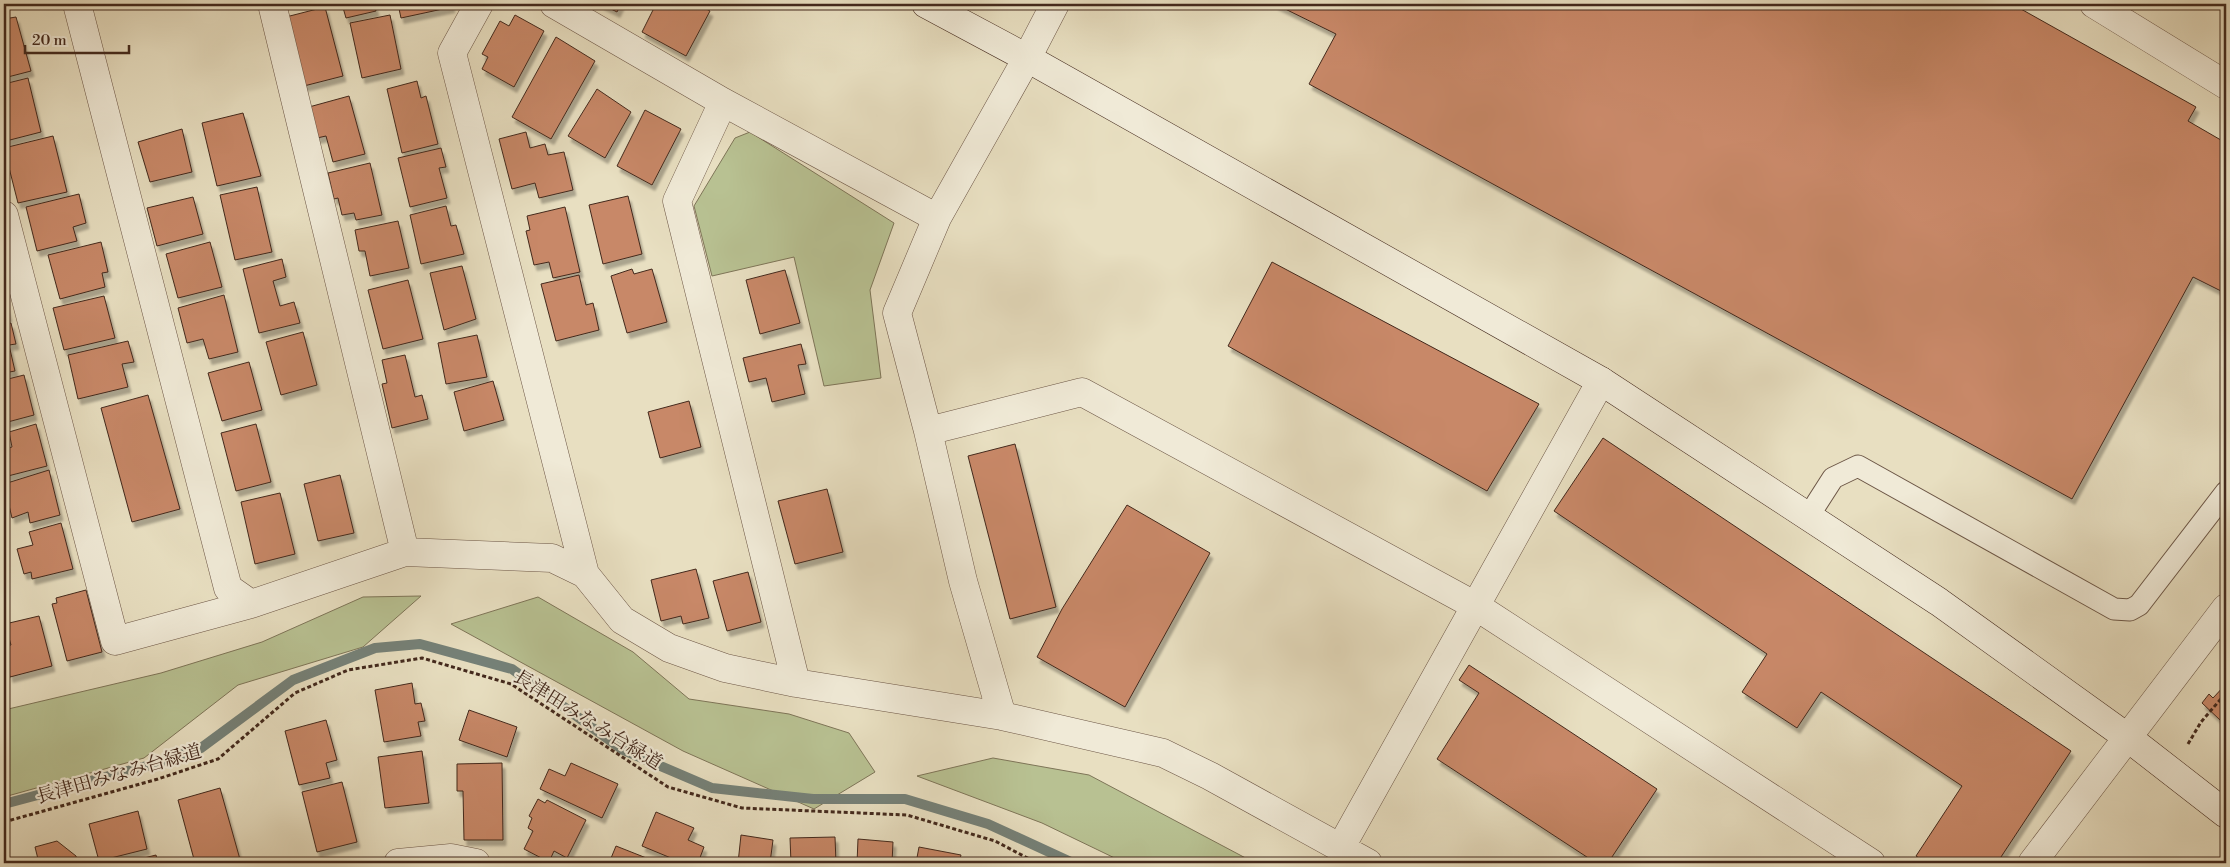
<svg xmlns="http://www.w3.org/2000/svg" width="2230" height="867" font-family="'Libre Bodoni','Noto Serif JP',serif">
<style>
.green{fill:#b8c192;stroke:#7e7558}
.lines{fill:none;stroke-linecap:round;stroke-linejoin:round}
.stream{stroke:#758178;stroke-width:10}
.building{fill:#c88867;stroke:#43291d;filter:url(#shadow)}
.lane-casing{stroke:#6c5646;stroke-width:23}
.street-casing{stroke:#6c5646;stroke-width:29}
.secondary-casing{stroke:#43291d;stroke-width:29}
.path{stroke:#43291d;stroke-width:3;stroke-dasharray:4 2.5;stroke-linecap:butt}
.lane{stroke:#f0ead7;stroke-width:21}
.street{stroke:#f0ead7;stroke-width:28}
.secondary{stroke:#f0ead7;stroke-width:28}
.labels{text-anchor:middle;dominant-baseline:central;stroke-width:4.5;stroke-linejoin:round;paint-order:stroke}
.street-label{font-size:19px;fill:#43291d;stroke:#f0ead7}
</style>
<defs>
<filter id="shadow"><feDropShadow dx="3" dy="5.5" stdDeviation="1" flood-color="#0004"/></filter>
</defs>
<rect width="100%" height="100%" fill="#e8dfc1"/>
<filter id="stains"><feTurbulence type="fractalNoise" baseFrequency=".004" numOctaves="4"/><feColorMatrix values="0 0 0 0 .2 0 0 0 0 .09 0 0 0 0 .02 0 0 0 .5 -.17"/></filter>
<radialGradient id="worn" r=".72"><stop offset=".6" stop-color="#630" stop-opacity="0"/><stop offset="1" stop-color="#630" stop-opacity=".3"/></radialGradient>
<!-- green -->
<path class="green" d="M750,132L894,223L870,290L881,378L824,386L794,257L712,276L694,206L735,138Z
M421,596L363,647L238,685L144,758L4,797V710L161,673L262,642L363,597Z
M538,597L633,652L689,699L789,714L849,733L875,772L814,809L683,751L451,624Z
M993,758L1089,775L1255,863H1125L1042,823L917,776Z"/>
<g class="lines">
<!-- stream -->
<path class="stream" d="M4,804L154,764L201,748L293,680L375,648L420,644L512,669L623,750L712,788L813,799H905L988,824L1073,863"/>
</g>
<!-- building -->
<path class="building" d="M342,4H374L376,11L346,18Z
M398,4H451L452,7L401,18Z
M601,4H621L617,12Z
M656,4H697L710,11L686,56L642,32Z
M1275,4H2012L2196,107L2188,121L2226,143V283L2223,292L2193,277L2072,499L1309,84L1336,34Z
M325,7L343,76L300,87L282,18Z
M390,15L401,69L362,78L350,23Z
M515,15L544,31L514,87L482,69L488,57L482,54L500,21L509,26Z
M16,17L31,71L4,78V19Z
M556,37L595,61L551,139L512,117Z
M28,78L41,132L6,141L4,130V84Z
M417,81L421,98L426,96L438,144L402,153L387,89Z
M597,89L631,112L605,158L568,136Z
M349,96L365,154L333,162L326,136L317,138L309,107Z
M645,110L681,129L652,185L617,166Z
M243,113L261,176L217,186L202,123Z
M182,129L192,172L150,182L138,142Z
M526,132L530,148L545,144L548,155L564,152L573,190L539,198L535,183L512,189L499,139Z
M53,136L67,192L18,203L4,148Z
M441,148L446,167L439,168L447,198L410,207L398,158Z
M370,163L382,215L356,220L354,213L342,215L338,198L334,199L328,173Z
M257,187L272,252L235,260L220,195Z
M79,194L86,223L73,227L77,241L37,251L26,207Z
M628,196L642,254L603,264L589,205Z
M193,197L203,234L157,246L147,208Z
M446,206L451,226L456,225L464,254L421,264L410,215Z
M565,207L580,272L553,278L549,262L534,265L526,231L530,230L527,216Z
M398,221L409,268L370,276L365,251H359L355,230Z
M101,242L108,272L102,273L105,287L60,299L48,255Z
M210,242L222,287L178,298L166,254Z
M282,259L286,277L273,281L280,306L294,302L300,323L259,333L243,269Z
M1272,262L1539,404L1487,491L1228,346Z
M462,266L476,319L444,330L430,273Z
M632,269L634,274L652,269L667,322L627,333L611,276Z
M785,270L800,323L760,334L746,280Z
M579,275L586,305L593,303L599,330L556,341L541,284Z
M408,280L423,339L383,349L368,290Z
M224,295L238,352L209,359L203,339L187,343L178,308Z
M104,296L115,338L64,350L53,308Z
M4,297L9,317L4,318Z
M11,323L16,344L9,345L15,371L4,373V325Z
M303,332L317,385L281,395L266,342Z
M477,335L487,377L446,384L438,343Z
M128,341L134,362L122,364L128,387L78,399L68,355Z
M801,344L806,364L798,365L805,394L772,402L766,378L749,382L743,358Z
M405,355L415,397L422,395L428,419L392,428L382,384L387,383L382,360Z
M249,362L262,410L222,421L208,373Z
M24,375L34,415L4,423V380Z
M493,381L504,420L464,431L454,392Z
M148,395L180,509L132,522L101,408Z
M689,401L701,447L660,458L648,412Z
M36,424L47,466L4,477V449L12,447L9,432Z
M256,424L271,482L236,491L221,433Z
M1603,438L2071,751L1997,863H1927L1916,856L1962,786L1821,692L1797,728L1742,692L1767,654L1554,511Z
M1015,444L1056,607L1010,619L968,456Z
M49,470L60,515L30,523L28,512L12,518L4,484Z
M340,475L354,533L318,541L304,484Z
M827,489L843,552L795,564L778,501Z
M280,493L295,554L255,564L241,502Z
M1127,505L1210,553L1125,707L1037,657L1062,609Z
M61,523L73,569L32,579L31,572L24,574L17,549L33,545L29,532Z
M696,569L709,618L683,624L681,616L661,621L651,580Z
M748,572L761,622L727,631L713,581Z
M86,590L102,652L67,661L52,604L57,603L56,598Z
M39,616L52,666L10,677L4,651V646L11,645L5,624Z
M1469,665L1657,789L1608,863H1596L1437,759L1479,693L1459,680Z
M412,683L415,704L421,703L425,721L418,722L421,736L384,742L375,690Z
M2226,684V702L2221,708L2226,713L2220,720L2202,703L2209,694L2213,698Z
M469,710L517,727L507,757L459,740Z
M326,720L337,760L326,763L330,778L299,785L285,731Z
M422,751L429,803L385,808L378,757Z
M502,763L503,840H464L463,791H457V764Z
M571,763L618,784L602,818L540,789L549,769L565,776Z
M342,782L357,842L317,852L302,792Z
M220,788L241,863H195L178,800Z
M538,799L545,803L547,800L586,820L567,858L554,851L549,862L524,849L533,831L528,828L532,818L529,816Z
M138,811L147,849L99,861L89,824Z
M656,812L694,828L688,840L704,847L698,863H683L642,846Z
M741,835L773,840L770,863H738Z
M835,837L836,863H791L790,838Z
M858,839L893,842L892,863H857Z
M57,841L76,856L78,863H39L35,847Z
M616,846L659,863H609Z
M919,847L961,855L959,863H916Z
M156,855L158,863H124Z"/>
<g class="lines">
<!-- lane casing -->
<g class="lane-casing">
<path id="lane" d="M1808,517L1833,478L1858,466L2114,609L2130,610L2139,605L2226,492"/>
</g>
<!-- street casing -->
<g class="street-casing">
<path id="street" d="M77,4L228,588L251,604L405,552L552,558L585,574L622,620L669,648L725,668L796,683L1002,716
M272,4L405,552
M479,4L452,53L585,574
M554,4L723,102L937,218
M1055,4L1027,58L937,218L897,313L928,431L963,581L1002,716L1163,753L1210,776L1368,863
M2094,4L2226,85
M723,102L677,201L796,683
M4,215L115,641L251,604
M928,431L1082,392L1474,605L1871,863
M1341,847L1601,381
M398,863L451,858L476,863
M2032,863L2226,608"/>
</g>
<!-- secondary casing -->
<g class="secondary-casing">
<path id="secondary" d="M926,4L1027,58L1601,381L1939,602L2127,737L2226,814"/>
</g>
<!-- path -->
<path class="path" d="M2188,744L2201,722L2226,693
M4,822L158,779L218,759L295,693L348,670L422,658L511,684L668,787L742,808L907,815L995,841L1037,863"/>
<!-- lane -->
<use href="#lane" class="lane"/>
<!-- street -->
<use href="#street" class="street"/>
<!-- secondary -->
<use href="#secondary" class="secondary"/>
</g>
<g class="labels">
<!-- street labels -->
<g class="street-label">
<text transform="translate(588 720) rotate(32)">長津田みなみ台緑道</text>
<text transform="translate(119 774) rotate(-16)">長津田みなみ台緑道</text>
</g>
</g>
<!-- margin -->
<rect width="2230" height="867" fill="none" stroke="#e8dfc1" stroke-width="20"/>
<rect x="5" y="5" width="2220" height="857" fill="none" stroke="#43291d" stroke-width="2.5"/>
<rect x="10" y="10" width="2210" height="847" fill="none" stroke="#43291d"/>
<!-- scale -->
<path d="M25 45v8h104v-8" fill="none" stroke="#43291d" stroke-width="2.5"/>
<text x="32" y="45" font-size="15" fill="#43291d" stroke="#f0ead7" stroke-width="4" paint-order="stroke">20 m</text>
<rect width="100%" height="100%" filter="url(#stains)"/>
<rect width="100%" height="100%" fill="url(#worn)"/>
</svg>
